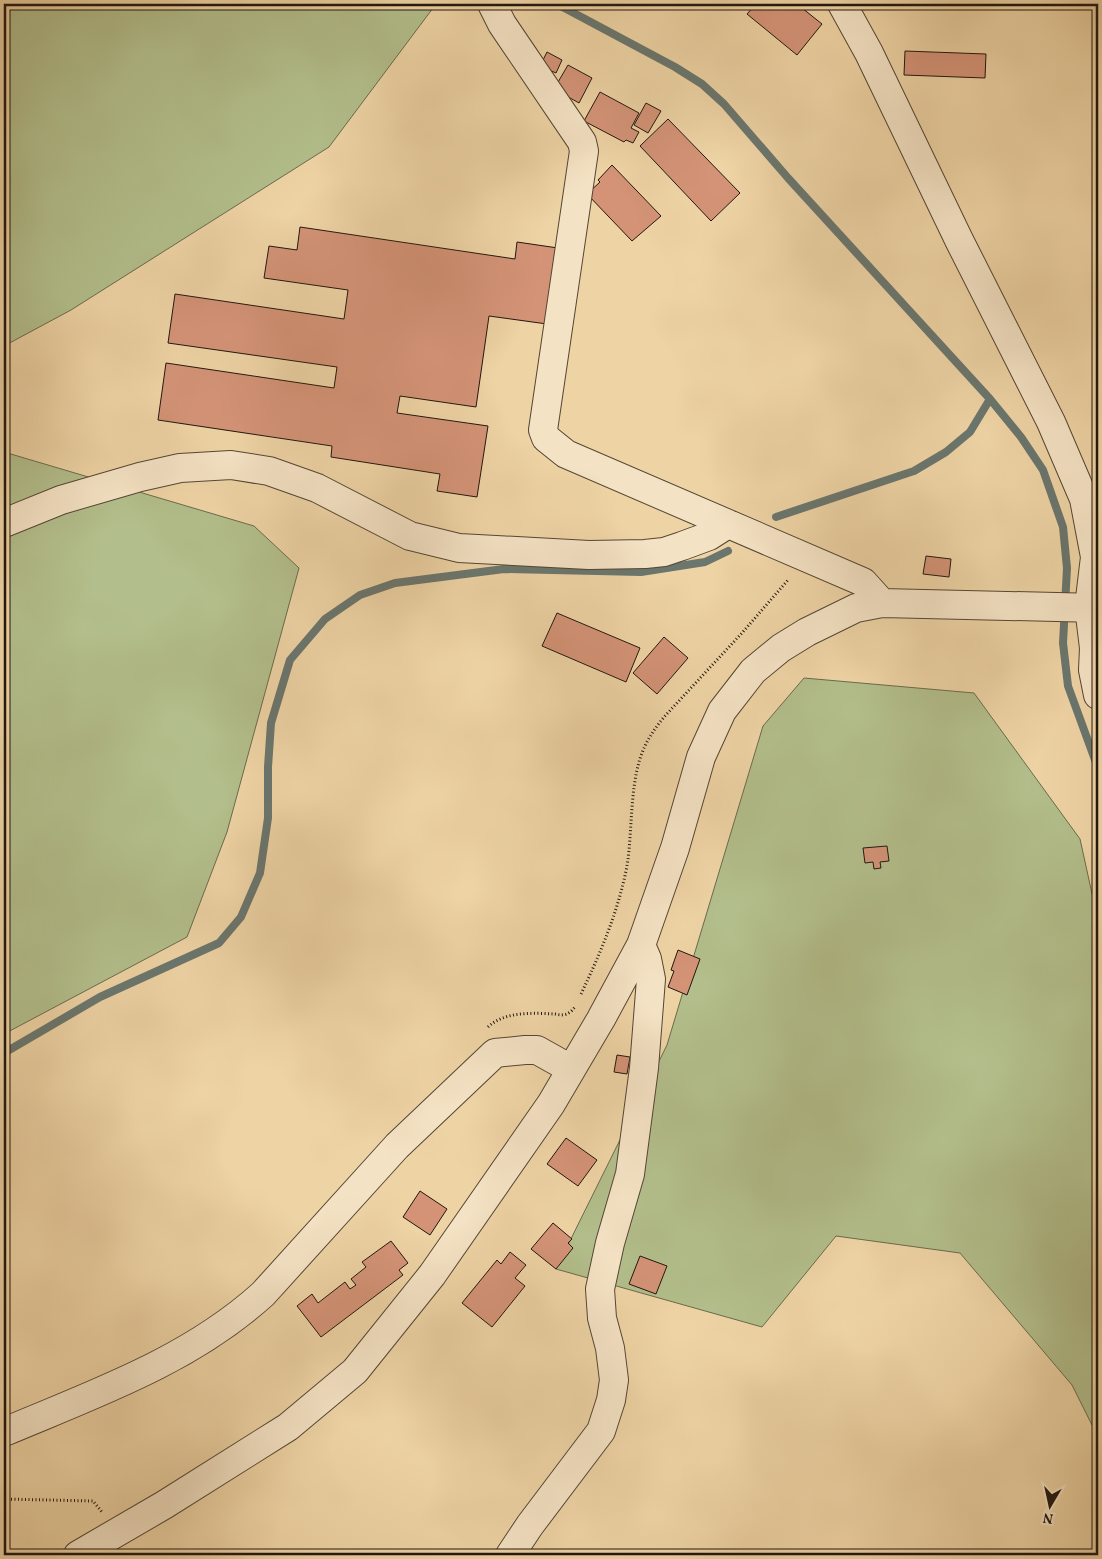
<svg xmlns="http://www.w3.org/2000/svg" width="1102" height="1559" font-family="Vollkorn,serif">
<style>
.green{fill:#b2be8b;stroke:#6a6a4d}
.lines{fill:none;stroke-linecap:round;stroke-linejoin:round}
.stream{stroke:#6a766e;stroke-width:8}
.building{fill:#d49377;stroke:#21170f}
.minor-casing{stroke:#544634;stroke-width:30}
.path{stroke:#21170f;stroke-width:3;stroke-dasharray:1 2.5;stroke-linecap:butt}
.minor{stroke:#f4e2c4;stroke-width:28}
</style>
<rect width="100%" height="100%" fill="#eed3a4"/>
<filter id="stains"><feTurbulence type="fractalNoise" baseFrequency=".004" numOctaves="4"/><feColorMatrix values="0 0 0 0 .2 0 0 0 0 .09 0 0 0 0 .02 0 0 0 .5 -.17"/></filter>
<radialGradient id="worn" r=".72"><stop offset=".6" stop-color="#630" stop-opacity="0"/><stop offset="1" stop-color="#630" stop-opacity=".3"/></radialGradient>
<!-- green -->
<path class="green" d="M4,4H436L329,147L71,310L4,346Z
M4,452L254,526L299,568L227,832L187,937L4,1034Z
M804,678L974,693L1080,839L1098,921V1437L1072,1385L960,1253L836,1236L762,1327L556,1269L667,1045L763,726Z"/>
<g class="lines">
<!-- stream -->
<path class="stream" d="M557,4L675,67L702,84L724,104L788,178L990,399L970,432L946,452L914,471L776,517
M990,399L1021,437L1043,470L1063,527L1067,568L1063,643L1068,686L1098,768
M4,1053L100,997L219,943L241,917L260,873L268,818V767L271,723L290,660L325,619L360,595L395,583L504,569L641,572L705,562L728,551"/>
</g>
<!-- building -->
<path class="building" d="M756,4H797L822,24L797,55L747,14Z
M905,51L986,54L985,78L904,75Z
M547,52L562,60L556,73L540,66Z
M568,65L592,78L579,103L554,89Z
M600,92L639,113L631,128L639,132L633,143L626,140L624,142L584,121Z
M646,103L661,111L648,133L634,125Z
M668,119L740,193L711,221L640,146Z
M612,165L661,216L632,241L587,194L600,182L598,180Z
M300,227L515,259L517,242L558,248L547,324L489,316L476,407L400,396L397,413L488,426L477,497L437,491L440,474L331,457L332,446L158,420L166,363L334,388L337,367L168,343L175,294L344,319L348,290L264,278L269,246L297,250Z
M926,556L951,559L949,577L923,574Z
M557,613L640,648L626,682L542,646Z
M664,637L688,658L657,694L633,673Z
M887,846L889,861L880,862L881,868L874,869L873,862L865,863L863,848Z
M678,950L700,959L687,995L668,987L674,971L671,970Z
M617,1055L630,1057L627,1074L614,1072Z
M566,1138L597,1160L578,1186L547,1164Z
M420,1191L447,1209L430,1235L403,1217Z
M553,1223L572,1239L568,1243L573,1248L556,1269L531,1249Z
M391,1241L408,1263L399,1270L403,1275L321,1337L297,1306L312,1294L318,1303L345,1282L350,1289L356,1285L351,1279L366,1267L362,1262Z
M510,1252L526,1265L515,1278L525,1286L492,1327L462,1303L497,1260L501,1264Z
M640,1256L667,1266L656,1294L629,1284Z"/>
<g class="lines">
<!-- minor casing -->
<g class="minor-casing">
<path id="minor" d="M492,4L502,24L582,142L584,151L543,430L546,438L566,454L863,582L882,603
M842,4L869,53L959,240L1051,422L1084,499L1095,557L1089,607L1094,648L1093,670L1098,695
M4,523L61,500L140,477L180,468L231,465L269,471L317,488L410,536L459,548L589,555L645,554L664,552L682,546L709,536L728,524
M4,1432C94,1394 189,1361 263,1294L397,1146L495,1053L525,1050H537L571,1069
M78,1555L164,1505L288,1427L355,1371L432,1275L551,1104L601,1019L641,945L675,848L701,757L722,711L753,671L781,648L807,632L856,608L882,603L1098,608
M510,1555L530,1525L601,1431L611,1400L614,1380L610,1348L602,1318L600,1289L610,1243L630,1174L644,1068L651,979L647,959L641,945"/>
</g>
<!-- path -->
<path class="path" d="M581,994C601,952 618,912 627,866C633,829 629,779 645,746C650,735 657,726 664,717L742,633L788,580
M488,1027C505,1011 533,1013 555,1014C560,1015 565,1016 570,1012C572,1011 573,1009 575,1007
M4,1499L93,1501L102,1512"/>
<!-- minor -->
<use href="#minor" class="minor"/>
</g>
<!-- margin -->
<rect width="1102" height="1559" fill="none" stroke="#eed3a4" stroke-width="20"/>
<rect x="5" y="5" width="1092" height="1549" fill="none" stroke="#21170f" stroke-width="2.5"/>
<rect x="10" y="10" width="1082" height="1539" fill="none" stroke="#21170f"/>
<!-- north arrow -->
<g transform="translate(1050 1506) rotate(189)" stroke="#f4e2c4" stroke-width="4" paint-order="stroke">
<path d="M0-4L9 19L0 12L-9 19Z" fill="#21170f"/>
<text y="-8" font-size="14" font-weight="bold" text-anchor="middle" fill="#21170f">N</text>
</g>
<rect width="100%" height="100%" filter="url(#stains)"/>
<rect width="100%" height="100%" fill="url(#worn)"/>
</svg>
